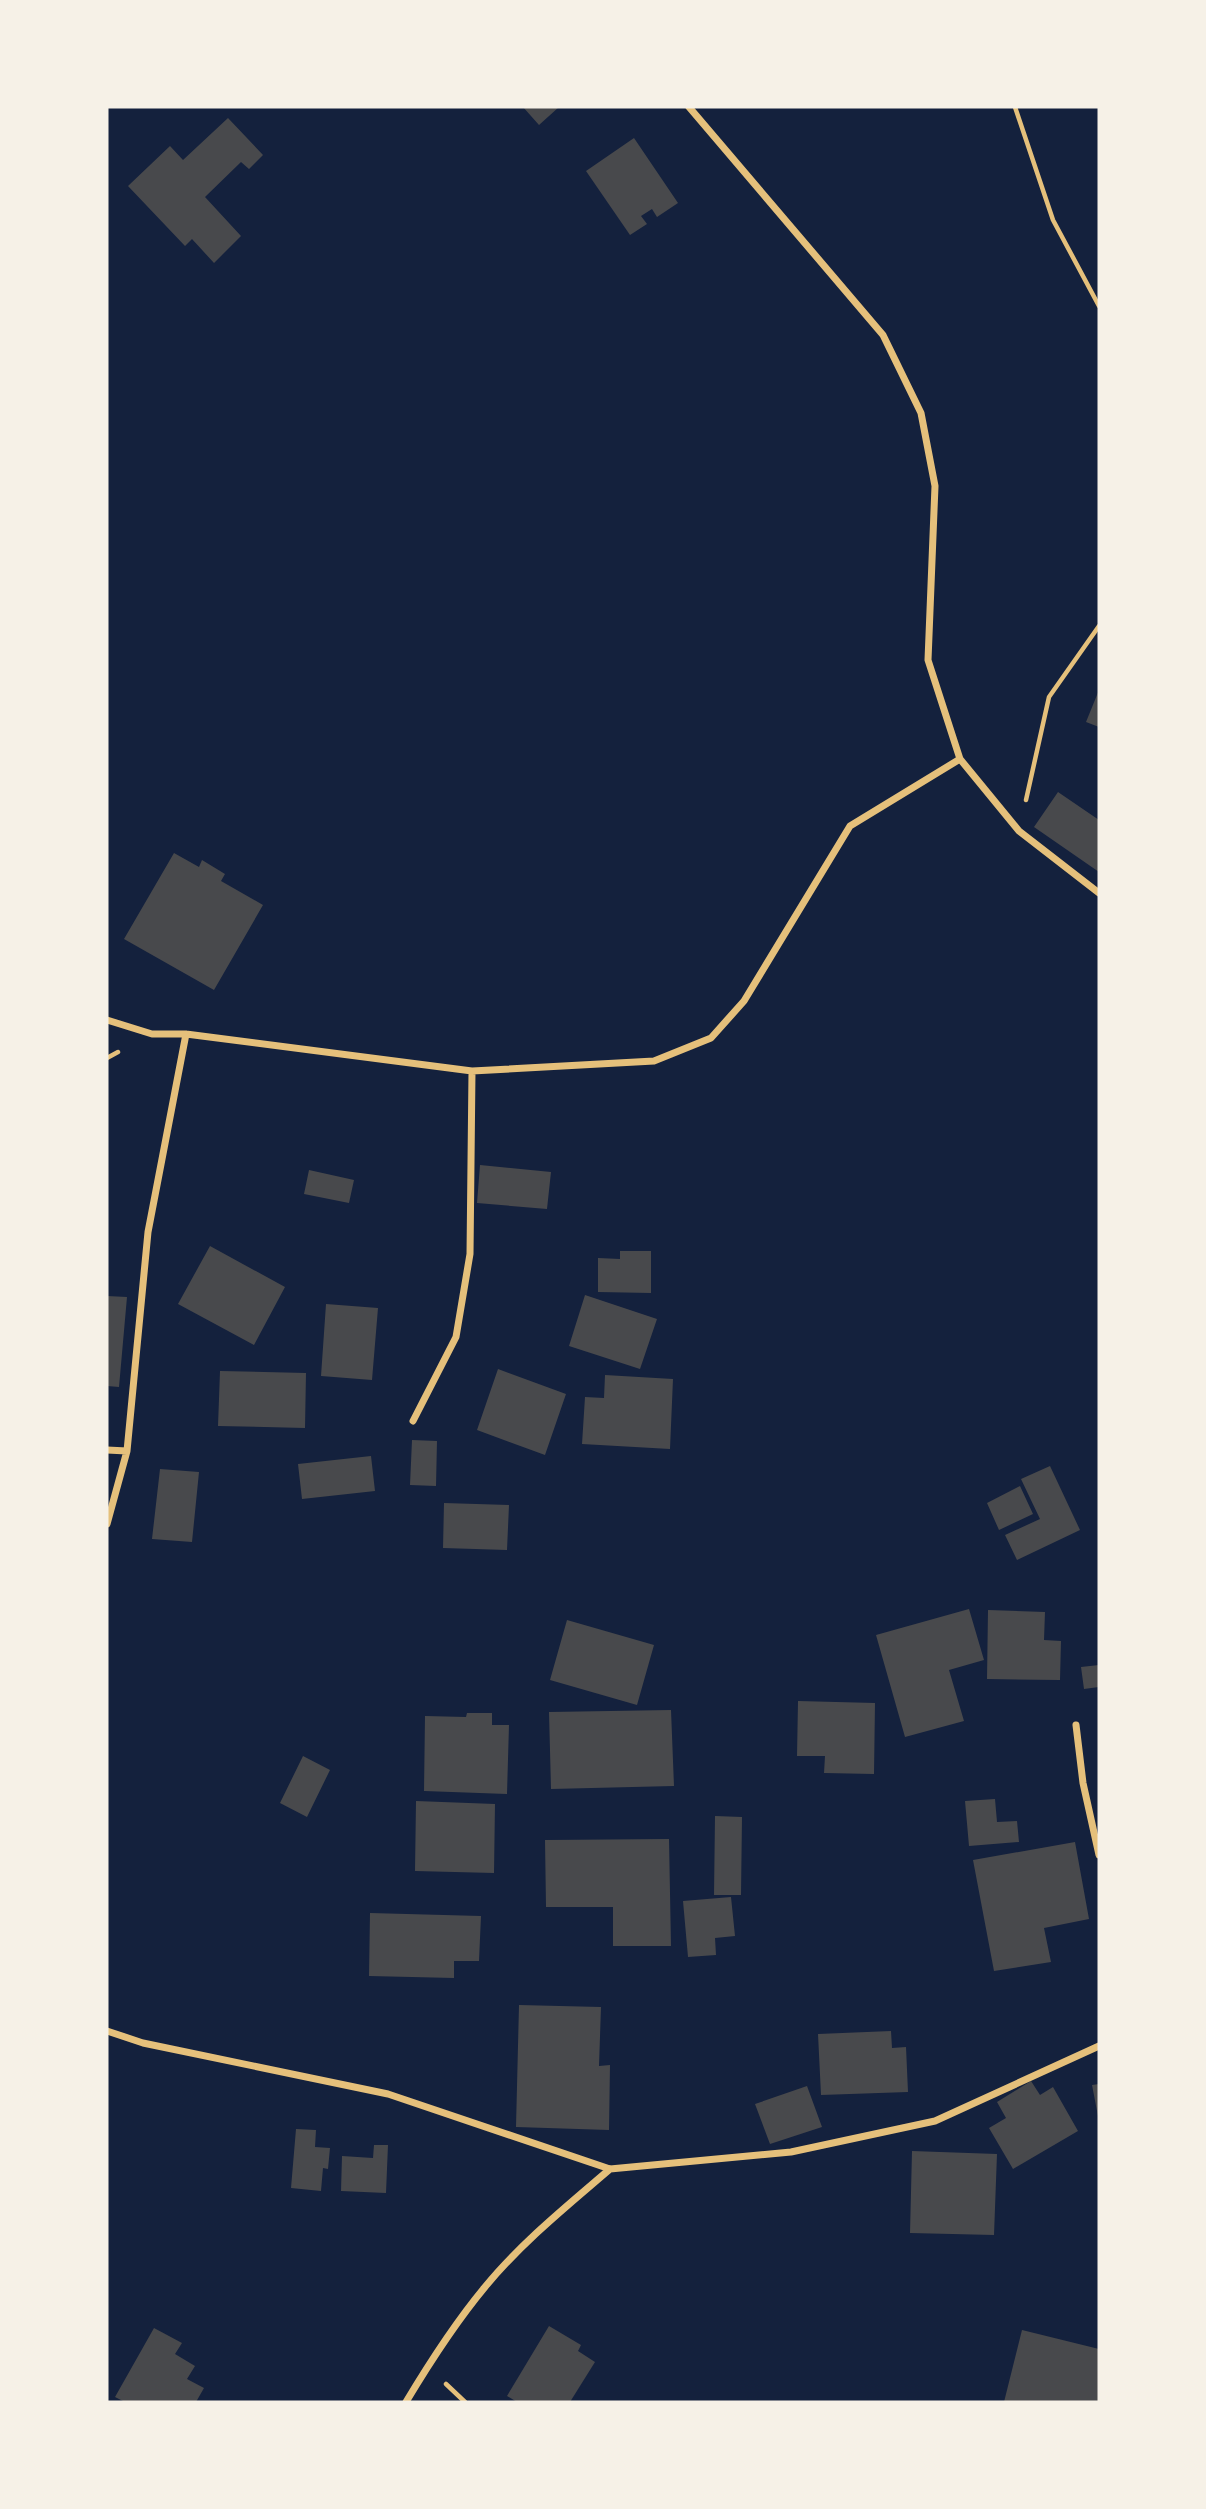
<svg xmlns="http://www.w3.org/2000/svg" width="1206" height="2509" font-family="Barlow,sans-serif">
<style>
.building{fill:#48494c}
.lines{fill:none;stroke-linecap:round;stroke-linejoin:round}
.path{stroke:#e5c07b;stroke-width:4.5}
.minor{stroke:#e5c07b;stroke-width:7}
</style>
<rect width="100%" height="100%" fill="#14213d"/>
<!-- building -->
<path class="building" d="M523,107H559L539,125Z
M228,118L263,155L249,169L241,162L205,197L241,236L214,263L192,239L185,246L128,186L170,146L183,160Z
M634,138L678,203L657,217L652,209L641,216L647,224L630,235L586,171Z
M1099,690V727L1086,722Z
M1058,792L1099,820V872L1034,827Z
M174,853L199,867L202,860L225,874L221,881L263,905L214,990L124,939Z
M480,1165L551,1172L547,1209L477,1203Z
M309,1170L354,1180L349,1203L304,1194Z
M210,1246L285,1287L254,1345L178,1304Z
M620,1251H651V1293L598,1292V1258L620,1259Z
M585,1295L657,1319L640,1369L569,1346Z
M107,1296L127,1297L119,1387L107,1386Z
M326,1304L378,1308L372,1380L321,1376Z
M498,1369L566,1394L545,1455L477,1430Z
M220,1371L306,1373L305,1428L218,1426Z
M605,1375L673,1379L670,1449L582,1444L585,1397L604,1398Z
M412,1440L437,1441L436,1486L410,1485Z
M371,1456L375,1491L302,1499L298,1464Z
M1050,1466L1080,1530L1017,1560L1005,1535L1040,1519L1021,1479Z
M160,1469L199,1472L192,1542L152,1539Z
M1020,1486L1033,1514L999,1530L987,1503Z
M444,1503L509,1505L507,1550L443,1548Z
M969,1609L984,1660L949,1670L964,1721L905,1737L876,1635Z
M988,1610L1045,1612L1044,1640L1061,1641L1060,1680L987,1679Z
M567,1620L654,1645L637,1705L550,1680Z
M1099,1665V1687L1084,1689L1081,1667Z
M798,1701L875,1703L874,1774L824,1773L825,1756H797Z
M671,1710L674,1786L551,1789L549,1712Z
M467,1713H492V1725H509L507,1794L424,1791L425,1716L466,1717Z
M303,1756L330,1770L307,1817L280,1803Z
M995,1799L997,1822L1017,1821L1019,1842L969,1846L965,1801Z
M416,1801L495,1804L494,1873L415,1871Z
M715,1816L742,1817L741,1895H714Z
M669,1839L671,1946H613V1907H546L545,1840Z
M1075,1842L1089,1919L1044,1928L1051,1962L994,1971L973,1860Z
M731,1897L735,1936L715,1938L716,1955L688,1957L683,1901Z
M370,1913L481,1916L479,1961H454V1978L369,1976Z
M519,2005L601,2007L599,2066L610,2065L609,2130L516,2127Z
M891,2031L892,2048L906,2047L908,2092L821,2095L818,2034Z
M1031,2081L1040,2095L1053,2087L1078,2131L1013,2169L989,2128L1006,2118L997,2102Z
M1099,2084V2116H1098L1092,2085Z
M807,2086L822,2127L770,2144L755,2104Z
M296,2129L316,2130L315,2147L330,2148L328,2169L323,2168L321,2191L291,2188Z
M374,2145H388L386,2193L341,2191L342,2156L373,2158Z
M912,2151L997,2154L994,2235L910,2233Z
M549,2326L581,2345L578,2351L595,2362L570,2402H517L507,2396Z
M154,2328L182,2343L175,2354L195,2366L187,2379L204,2388L196,2402H125L115,2397Z
M1022,2330L1099,2349V2402H1004Z"/>
<g class="lines">
<!-- path -->
<path class="path" d="M1015,107L1053,220L1099,306
M1026,800L1049,697L1099,626
M107,1058L118,1052
M446,2384L465,2402"/>
<!-- minor -->
<path class="minor" d="M689,107L883,335L921,413L935,486L928,660L960,759L1019,831L1099,893
M107,1020L152,1034H186L472,1071L654,1061L711,1038L744,1001L850,826L960,759
M413,1421L456,1337L470,1254L472,1071
M107,1450L127,1451
M107,1524L127,1451L148,1232L186,1034
M1076,1725L1083,1783L1099,1855
M107,2031L143,2043L388,2094L610,2169L791,2152L935,2121L1099,2046
M406,2402C430,2362 455,2323 485,2287C521,2243 567,2206 610,2169"/>
</g>
<!-- border -->
<rect width="1206" height="2509" fill="none" stroke="#f6f1e7" stroke-width="217"/>
</svg>
